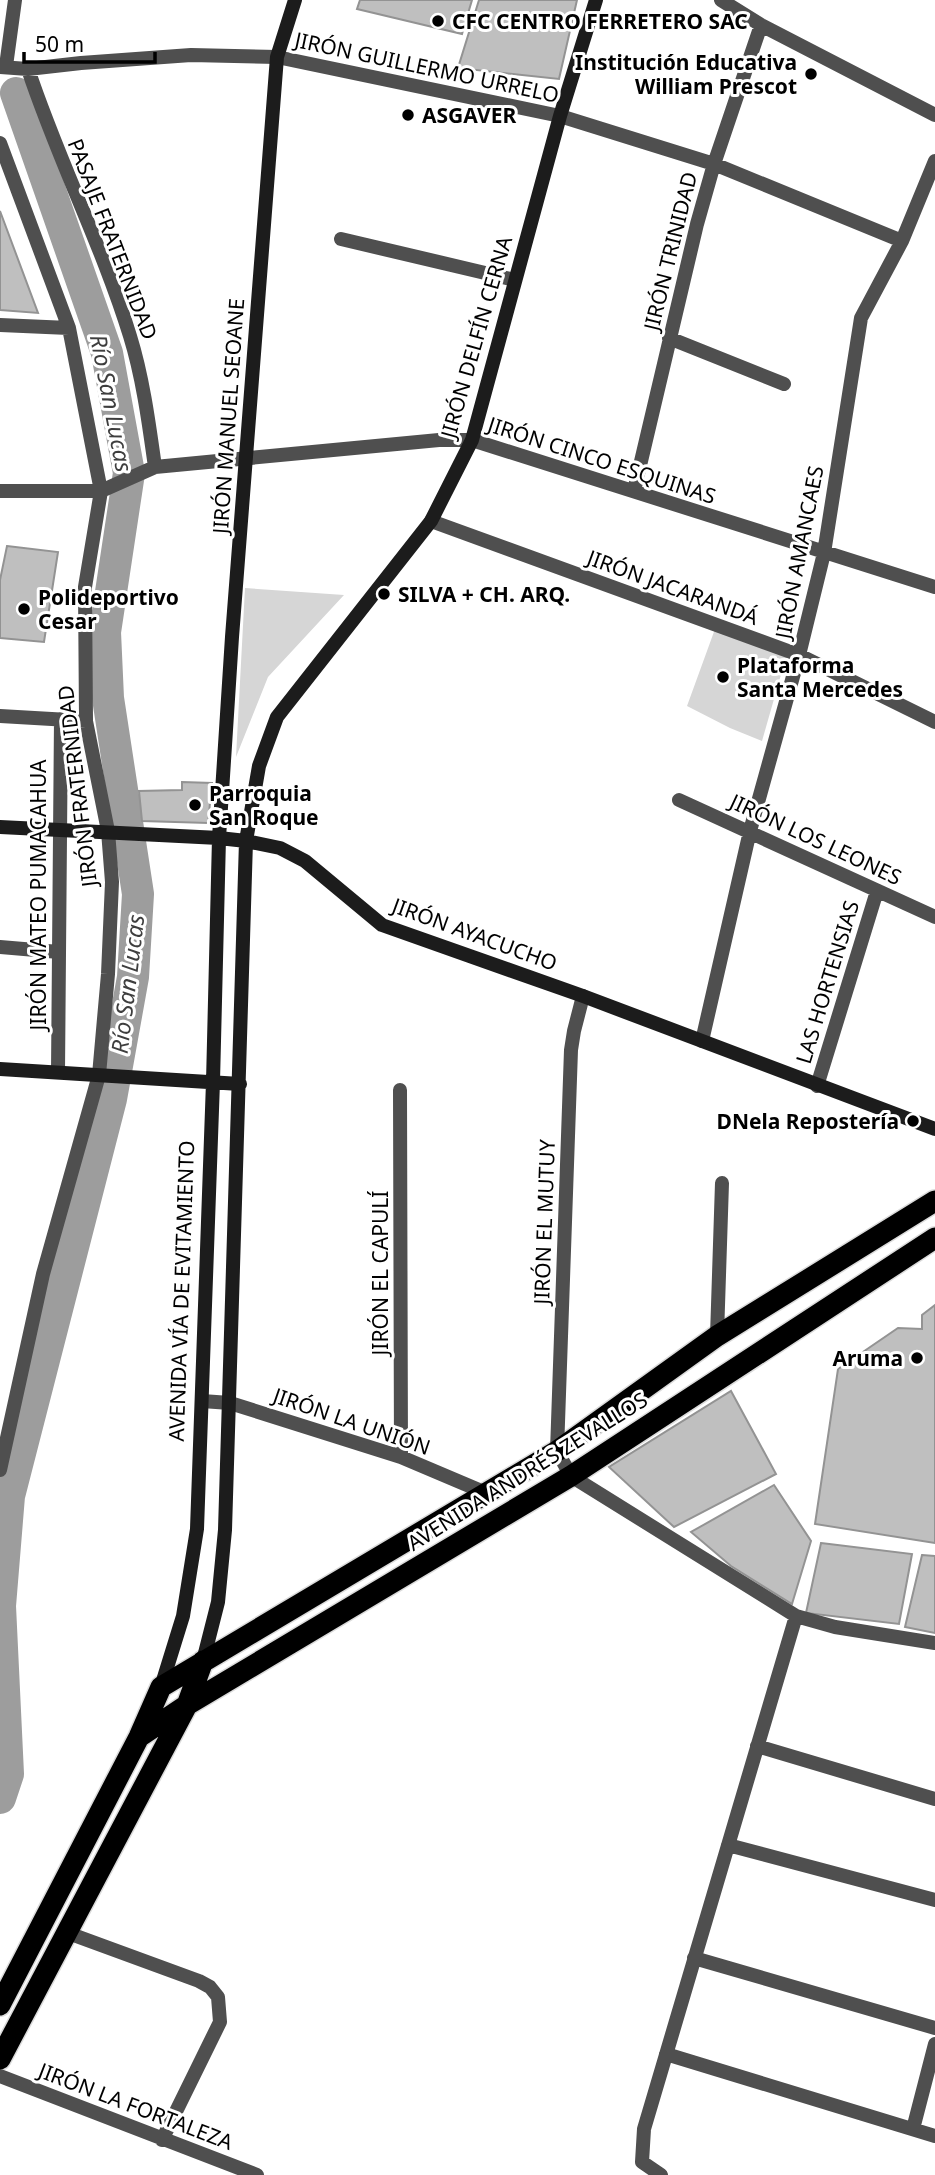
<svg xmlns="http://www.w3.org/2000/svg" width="935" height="2175" font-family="'Noto Sans',sans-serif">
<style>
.green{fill:#d6d6d6}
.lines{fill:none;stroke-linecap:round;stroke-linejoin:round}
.river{stroke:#9d9d9d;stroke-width:32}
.building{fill:#bfbfbf;stroke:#939393;stroke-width:2}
.highway-casing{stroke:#dbdbdb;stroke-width:24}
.street{stroke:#4f4f4f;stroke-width:14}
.secondary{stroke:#1c1c1c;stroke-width:14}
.highway{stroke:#000;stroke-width:21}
.poi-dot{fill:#000;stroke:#fff;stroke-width:2.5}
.labels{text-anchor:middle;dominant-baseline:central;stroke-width:6;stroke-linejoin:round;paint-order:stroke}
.poi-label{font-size:21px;font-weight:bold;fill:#000;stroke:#fff;text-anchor:start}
.street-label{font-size:21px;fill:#000;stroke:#fff}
.water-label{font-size:23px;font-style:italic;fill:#3e3e3e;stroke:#fff}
</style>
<rect width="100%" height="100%" fill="#fff"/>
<!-- green -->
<path class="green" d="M245,588L344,595L268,677L236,757Z
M715,629L786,657L762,741L730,728L687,706Z"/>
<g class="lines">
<!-- river -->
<path class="river" d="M0,1798L8,1774L0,1606L9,1496L111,1099L133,977L138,894L108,698L105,632L129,473L107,353L16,93"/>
</g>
<!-- building -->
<path class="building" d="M360,0H472L462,34L357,9Z
M479,0H577L559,79L458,68Z
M0,211L38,313L0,310Z
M7,546L58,552L44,642L0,638V580Z
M182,782L212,783L208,823L142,821L139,791L182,790Z
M935,1305V1543L815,1524L838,1369L898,1328L922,1329V1315Z
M731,1391L776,1474L674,1527L609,1467Z
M774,1485L811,1541L792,1604L731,1566L691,1532Z
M821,1543L912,1554L899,1624L806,1613Z
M922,1555L935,1556V1633L905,1627Z"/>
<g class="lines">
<!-- highway casing -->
<g class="highway-casing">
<path id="highway" d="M139,1737L187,1705L571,1476L935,1238
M0,2005L139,1737L161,1687L557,1451L717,1336L935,1201
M0,2059L187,1705L203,1661"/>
</g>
<!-- street -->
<path class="street" d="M721,0L761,25L935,115
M6,66L15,0
M0,67L28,69L81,63L191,55L277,57L560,116L714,164L902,241
M28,69C58,160 102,245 130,336C143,378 149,424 155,467
M0,143L69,328L101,491L85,587L86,721L108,831L112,882L108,974L99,1075L43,1274L0,1470
M341,239L515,280
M0,325L69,328
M669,338L784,384
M0,491H101L155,467L439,440H472L935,587
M634,491L697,224L714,164L761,25
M431,521L799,655L935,722
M0,716L86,721
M679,800L935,917
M0,947L59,952
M583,996L574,1031L571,1050L557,1451L571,1476L796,1616L835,1627L935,1643
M702,1041L750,831L799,655L824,553L861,318L902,241L935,161
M58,1072L61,719
M817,1086L877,891
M400,1090L401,1457
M717,1336L722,1183
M202,1401L230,1403L401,1457L486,1493
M757,1746L935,1799
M728,1845L935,1900
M68,1933L199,1981L210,1987L218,1997L220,2022L162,2140
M694,1958L935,2028
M666,2054L935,2136
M0,2076L257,2175
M913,2129L935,2044
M661,2175L642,2162L644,2129L796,1616"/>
<!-- secondary -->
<path class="secondary" d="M0,827L219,838L246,841L280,848L305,861L382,925L583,996L935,1129
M0,1069L240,1084
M203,1661L218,1602L225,1530L246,841L259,766L277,717L431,521L472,440L560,116L596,0
M161,1687L183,1616L197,1529L213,1082L219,838L232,637L277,57L295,0"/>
<!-- highway -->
<use href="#highway" class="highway"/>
</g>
<!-- markers -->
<g class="poi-dot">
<circle cx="438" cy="21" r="7"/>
<circle cx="811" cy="74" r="7"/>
<circle cx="408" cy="115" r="7"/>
<circle cx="384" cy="594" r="7"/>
<circle cx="24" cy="609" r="7"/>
<circle cx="723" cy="677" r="7"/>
<circle cx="195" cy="805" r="7"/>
<circle cx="913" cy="1121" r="7"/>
<circle cx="917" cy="1358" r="7"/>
</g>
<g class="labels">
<!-- poi labels -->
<g class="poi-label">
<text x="452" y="21">CFC CENTRO FERRETERO SAC</text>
<text x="797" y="62" text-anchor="end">Institución Educativa<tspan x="797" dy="24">William Prescot</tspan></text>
<text x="422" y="115">ASGAVER</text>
<text x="398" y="594">SILVA + CH. ARQ.</text>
<text x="38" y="597">Polideportivo<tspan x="38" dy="24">Cesar</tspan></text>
<text x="737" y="665">Plataforma<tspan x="737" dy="24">Santa Mercedes</tspan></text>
<text x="209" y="793">Parroquia<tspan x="209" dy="24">San Roque</tspan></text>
<text x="899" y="1121" text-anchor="end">DNela Repostería</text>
<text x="903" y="1358" text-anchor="end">Aruma</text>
</g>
<!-- street labels -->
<g class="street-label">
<text transform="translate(427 67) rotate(12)">JIRÓN GUILLERMO URRELO</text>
<text transform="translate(113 239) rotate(69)">PASAJE FRATERNIDAD</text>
<text transform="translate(670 251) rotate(-76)">JIRÓN TRINIDAD</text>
<text transform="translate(476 337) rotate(-74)">JIRÓN DELFÍN CERNA</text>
<text transform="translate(228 416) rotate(-86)">JIRÓN MANUEL SEOANE</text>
<text transform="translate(602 460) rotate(18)">JIRÓN CINCO ESQUINAS</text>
<text transform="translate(799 552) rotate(-79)">JIRÓN AMANCAES</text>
<text transform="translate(673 587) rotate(20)">JIRÓN JACARANDÁ</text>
<text transform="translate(77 786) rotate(-97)">JIRÓN FRATERNIDAD</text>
<text transform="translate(816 839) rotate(25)">JIRÓN LOS LEONES</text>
<text transform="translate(38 895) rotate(-90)">JIRÓN MATEO PUMACAHUA</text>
<text transform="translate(475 934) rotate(20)">JIRÓN AYACUCHO</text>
<text transform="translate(827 982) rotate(-73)">LAS HORTENSIAS</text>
<text transform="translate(544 1222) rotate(-88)">JIRÓN EL MUTUY</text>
<text transform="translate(380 1273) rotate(-90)">JIRÓN EL CAPULÍ</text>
<text transform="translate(181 1291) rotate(-88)">AVENIDA VÍA DE EVITAMIENTO</text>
<text transform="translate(352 1421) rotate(19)">JIRÓN LA UNIÓN</text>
<text transform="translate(527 1471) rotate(-32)">AVENIDA ANDRÉS ZEVALLOS</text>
<text transform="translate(136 2106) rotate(21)">JIRÓN LA FORTALEZA</text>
</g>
<!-- water labels -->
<g class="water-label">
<text transform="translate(112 403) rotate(79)">Río San Lucas</text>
<text transform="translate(127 984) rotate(-83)">Río San Lucas</text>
</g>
</g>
<!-- scale -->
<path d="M24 52v10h131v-10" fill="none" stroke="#000000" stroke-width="3.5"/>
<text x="35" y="52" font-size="21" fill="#000000" stroke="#ffffff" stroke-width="5" paint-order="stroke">50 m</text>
</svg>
